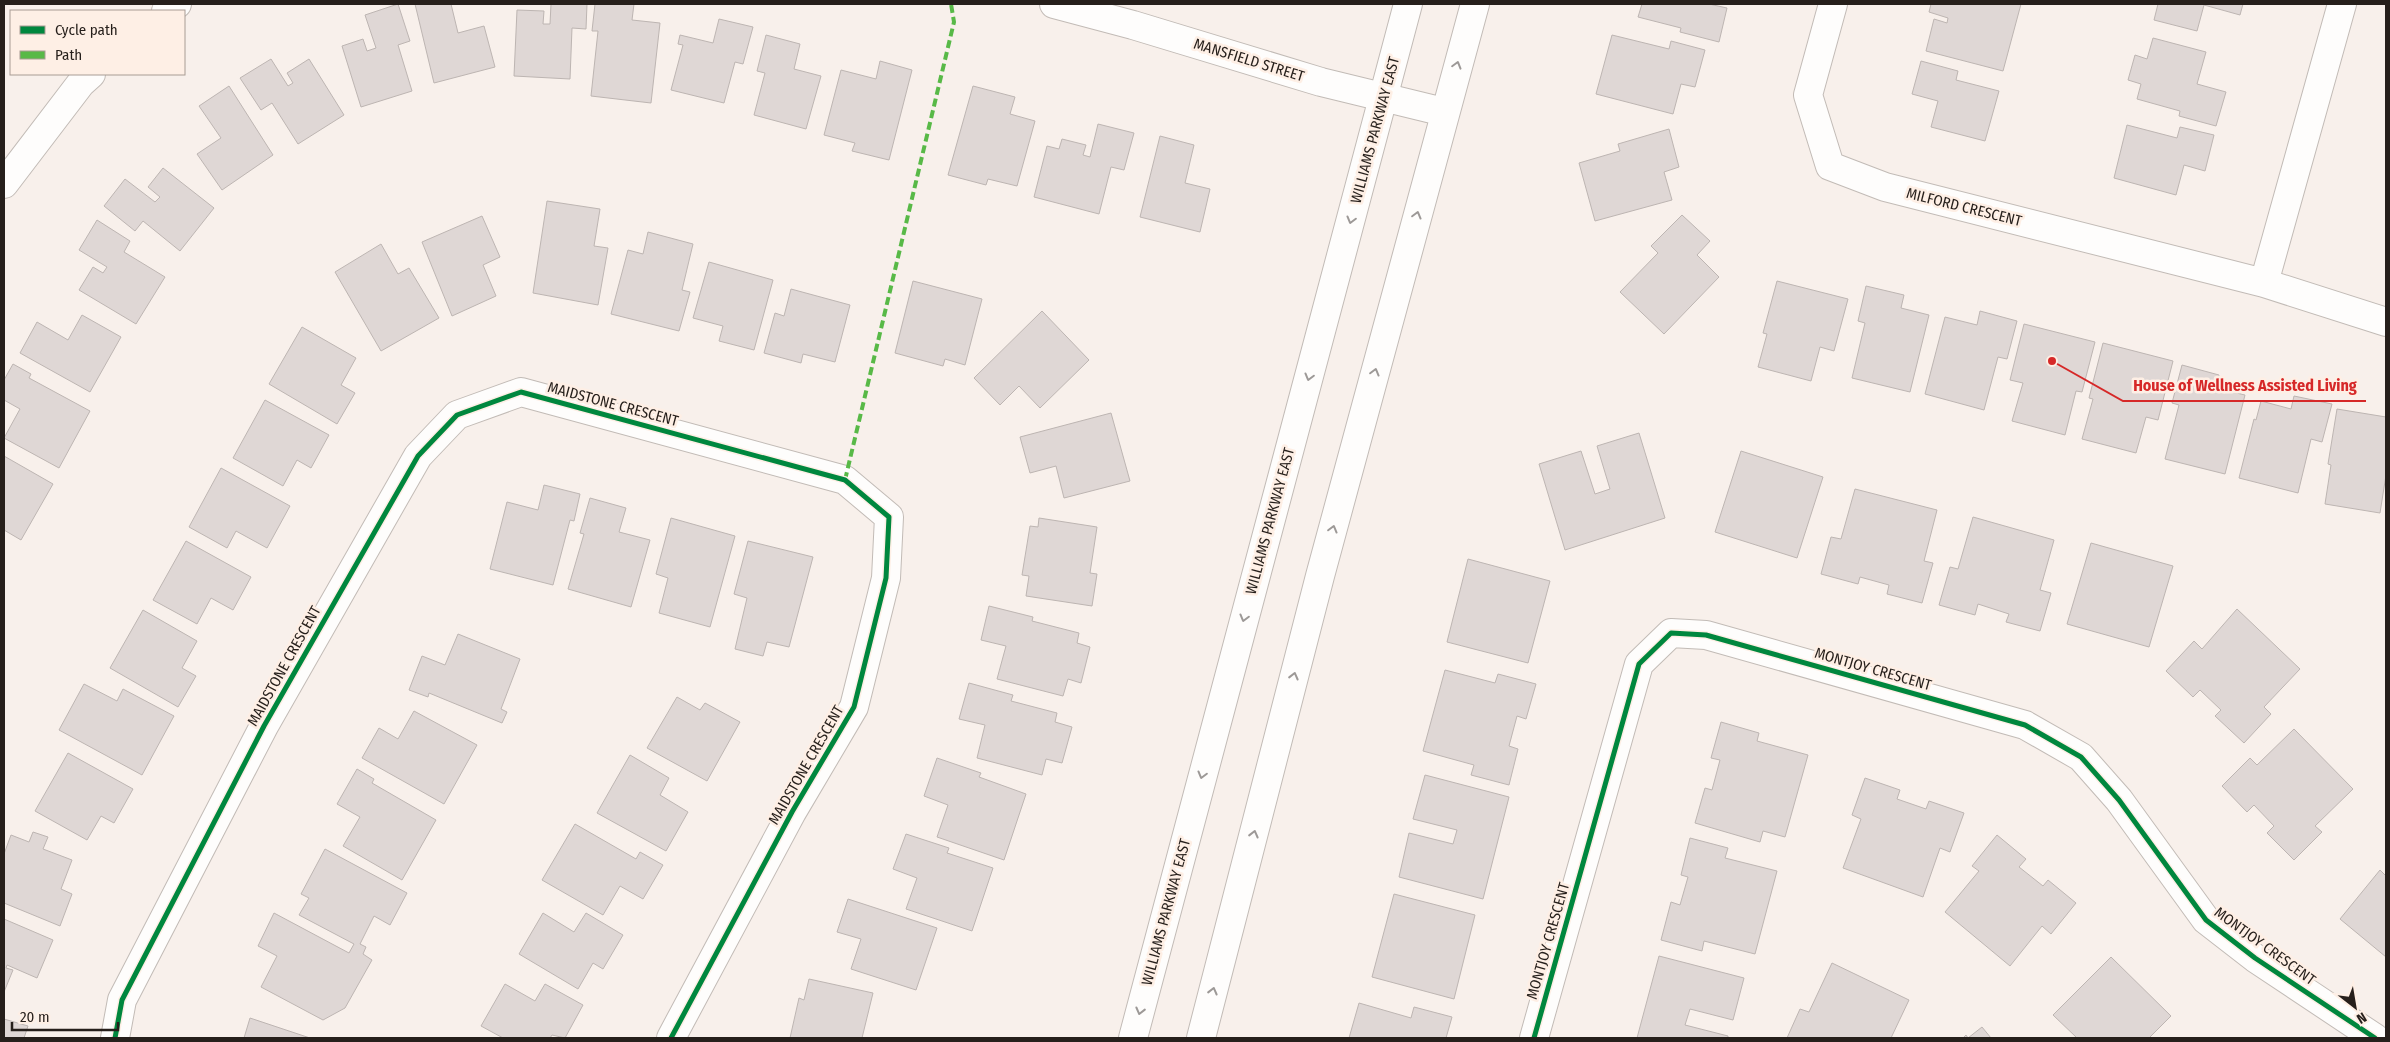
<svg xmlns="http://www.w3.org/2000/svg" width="2390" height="1042" font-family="'Fira Sans Condensed',sans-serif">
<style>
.building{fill:#dfd7d5;stroke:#bdb5b2}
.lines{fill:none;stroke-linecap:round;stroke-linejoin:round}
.minor-casing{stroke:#c2bbb6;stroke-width:30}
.secondary-casing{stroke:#c2bbb6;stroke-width:30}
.minor{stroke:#fefdfc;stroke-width:28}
.secondary{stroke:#fefdfc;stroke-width:28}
.quiet{stroke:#58b947;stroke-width:4;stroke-dasharray:8 4;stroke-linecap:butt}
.cycleway-casing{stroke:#feefe5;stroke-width:8}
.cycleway{stroke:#00873e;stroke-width:5}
.oneway{stroke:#9d9997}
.labels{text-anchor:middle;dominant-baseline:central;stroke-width:5;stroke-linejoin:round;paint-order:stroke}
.street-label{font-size:15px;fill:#261f1b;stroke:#feefe5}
.leader{fill:none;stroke:#d62828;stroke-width:2}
.callout-dot{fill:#d62828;stroke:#feefe5;stroke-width:2}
.callout-label{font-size:16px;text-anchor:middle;font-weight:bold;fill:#d62828;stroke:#feefe5;stroke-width:5;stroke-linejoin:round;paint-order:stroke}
</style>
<rect width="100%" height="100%" fill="#f8f0eb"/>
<!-- building -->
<path class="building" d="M398,4L410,41L398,45L412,91L361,107L342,46L363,39L367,51L376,48L365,15Z
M415,4H451L458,33L484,26L495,67L434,83Z
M551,4H587L586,29L572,28L570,79L514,76L517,10L544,11L543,24H550Z
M595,4H634L632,20L660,23L651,103L591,96L598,31H592Z
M1642,4H1709L1727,8L1719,42L1680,32L1681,28L1638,17Z
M1931,4H2021L2003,71L1926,51L1934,19L1947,23L1948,18L1929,12Z
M2158,4H2243L2240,15L2204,5L2197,31L2154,20Z
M719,19L753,27L743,64L735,62L724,103L671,90L683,45L678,44L680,35L713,43Z
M766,35L800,44L794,69L821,76L806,129L754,115L765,73L757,71Z
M1612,35L1669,49L1671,41L1705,50L1695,87L1681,84L1673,114L1596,94Z
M2153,38L2206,52L2197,84L2226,92L2216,126L2179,116L2180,111L2137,99L2141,84L2128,80L2135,55L2147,59Z
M271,59L288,86L293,83L287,73L309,59L344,115L298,144L272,103L261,110L240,78Z
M880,61L912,70L889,160L852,151L855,143L824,135L841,70L876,79Z
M1921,61L1958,71L1956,80L1999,91L1985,141L1931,127L1938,101L1912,94Z
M229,86L273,155L222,190L197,154L221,138L199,106Z
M973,86L1015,97L1010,114L1035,121L1017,186L988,179L986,185L948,175Z
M1098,124L1134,133L1124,170L1111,167L1099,214L1034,197L1047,146L1059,149L1062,139L1086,145L1083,155L1090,157Z
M2127,125L2177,138L2180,127L2214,135L2205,171L2184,165L2176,195L2114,178Z
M1669,129L1679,167L1664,172L1672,200L1595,221L1579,163L1620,151L1618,144Z
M1160,136L1194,145L1185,183L1210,189L1200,232L1140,217Z
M163,168L214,208L180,251L143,221L135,231L104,206L125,179L155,202L160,197L148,187Z
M547,201L600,209L594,246L608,248L598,305L533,293Z
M1682,215L1710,241L1697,255L1719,277L1664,334L1620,292L1658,253L1651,246Z
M482,216L500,257L483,265L496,296L452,316L422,242Z
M97,220L130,241L124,252L165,277L136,324L79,290L93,267L103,273L107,267L79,250Z
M648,232L693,244L682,290L690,292L679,331L611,314L628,250L643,254Z
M381,244L398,274L409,268L439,318L381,351L335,272Z
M709,262L773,280L754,350L719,341L723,326L693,318Z
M913,281L982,299L965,365L945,359L943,366L895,353Z
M1777,281L1848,299L1834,351L1820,347L1811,381L1758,367L1767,334L1763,333Z
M1866,286L1904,295L1901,308L1929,315L1910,392L1852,378L1865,323L1858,321Z
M791,289L850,305L835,362L803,354L801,363L764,353L775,313L784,316Z
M1042,311L1089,360L1040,408L1019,386L1000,405L974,378Z
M1980,311L2017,321L2007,359L1998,357L1984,410L1925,394L1945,317L1977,325Z
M82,315L121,337L90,392L20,353L37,322L68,340Z
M2024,324L2095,342L2082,392L2076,391L2065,435L2012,421L2023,383L2010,380Z
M302,327L356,358L341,385L355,393L337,424L269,384Z
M2103,343L2173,361L2158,420L2146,417L2136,453L2082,439L2093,399L2089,398Z
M13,364L31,374L29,378L90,411L59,468L4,438L20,409L4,400V380Z
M2182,365L2219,375L2215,388L2245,395L2225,474L2165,459L2179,405L2172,403Z
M2294,396L2332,404L2322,442L2311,439L2298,493L2239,478L2254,419L2256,420L2261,401L2291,409Z
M265,400L329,435L311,468L297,460L283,486L233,458Z
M2337,409L2386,417V475L2380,513L2325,504L2331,465L2328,464Z
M1111,413L1130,481L1064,498L1056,466L1030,473L1020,437Z
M1639,433L1665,518L1565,550L1539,464L1581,451L1595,494L1610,489L1597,446Z
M1741,451L1823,477L1797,558L1715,532Z
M4,456L53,484L21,540L4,530Z
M221,468L290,506L267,548L236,531L227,548L189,527Z
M544,485L580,494L574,521L570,520L553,585L490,569L507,502L538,510Z
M1855,489L1937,510L1924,561L1933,563L1922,603L1887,594L1889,585L1860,577L1858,584L1821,574L1831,537L1841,539Z
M590,498L626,508L619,532L650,540L631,607L568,589L584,534L580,533Z
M1973,517L2054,540L2040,590L2051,593L2040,631L2006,622L2009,614L1978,604L1975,615L1939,605L1950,567L1958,569Z
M671,518L735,536L710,627L659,613L668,578L656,574Z
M1039,518L1097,527L1090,573L1097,574L1092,606L1026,596L1029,576L1022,575L1030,526L1038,527Z
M186,541L251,577L233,610L211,598L197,624L153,600Z
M748,541L813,557L789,647L767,642L763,656L735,649L747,598L734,594Z
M2091,543L2173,566L2149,647L2067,624Z
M1468,559L1550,581L1528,663L1447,642Z
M989,606L1033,617L1032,621L1079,633L1077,643L1090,647L1081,683L1068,679L1063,696L997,679L1006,646L981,640Z
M2237,609L2300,669L2264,707L2271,714L2244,743L2215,716L2221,710L2200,690L2193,697L2166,671L2194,641L2202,649Z
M143,610L197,641L182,668L196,676L178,707L110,668Z
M458,634L520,659L501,709L507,712L502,723L429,693L428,697L409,690L422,656L445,665Z
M1445,670L1495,683L1498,674L1536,684L1526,719L1517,716L1509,746L1518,749L1509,785L1471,775L1474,765L1423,751Z
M969,683L1013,695L1011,701L1057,713L1055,722L1072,727L1062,763L1046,759L1042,775L977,758L985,725L959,719Z
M84,684L117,701L123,689L174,716L142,775L59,730Z
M677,697L700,710L705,703L740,722L707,781L647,748Z
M414,711L477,745L444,804L362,758L379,728L398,739Z
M1721,722L1759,733L1757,741L1808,755L1785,837L1763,831L1760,842L1695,823L1705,788L1712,790L1720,760L1711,758Z
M2294,729L2353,789L2315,826L2322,832L2294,860L2267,833L2274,826L2254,805L2247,812L2222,786L2250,758L2257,765Z
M68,753L133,789L114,823L101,816L87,840L35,811Z
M630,755L669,778L660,795L688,812L666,851L597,813Z
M937,758L981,773L979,777L1026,794L1004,860L937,837L948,805L924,796Z
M357,769L374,779L372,783L436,820L402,880L343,846L360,817L337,804Z
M1425,775L1509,797L1483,899L1399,877L1409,833L1453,844L1457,830L1413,819Z
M1865,778L1900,790L1897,799L1926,809L1929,801L1964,813L1950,852L1940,848L1923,897L1843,868L1861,819L1852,815Z
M575,824L636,859L640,852L663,865L643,899L620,886L603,915L542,880Z
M33,832L48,837L43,849L72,860L61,889L72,894L60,926L4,903V854L11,835L29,842Z
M906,834L949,848L947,853L993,868L972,931L906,909L917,878L893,869Z
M1997,835L2026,859L2019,867L2043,886L2048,880L2076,903L2051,934L2042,926L2010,966L1945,912L1979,871L1972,866Z
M1690,838L1728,848L1725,858L1777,871L1755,954L1704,941L1702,951L1661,940L1671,902L1680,905L1688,877L1681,875Z
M325,849L407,893L390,925L374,916L360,944L366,947L363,954L372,960L345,1008L323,1020L261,987L277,956L258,946L274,913L349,953L354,944L299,915L309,898L301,894Z
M2380,870L2386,876V957L2340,919Z
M1394,894L1475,915L1454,999L1372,977Z
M848,899L937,928L916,990L851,969L861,939L837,932Z
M543,913L574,932L586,913L623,935L603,969L593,963L578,989L519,954Z
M4,919L53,940L37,978L7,965L6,968L13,970L4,992Z
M1659,956L1744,978L1733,1020L1690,1009L1685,1025L1728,1036V1038H1637Z
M2111,957L2171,1016L2149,1038H2077L2053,1015Z
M1832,963L1909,1000L1891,1038H1787L1800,1009L1809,1012Z
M809,979L873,993L862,1038H790L799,998L804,1000Z
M505,984L535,1001L545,984L583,1005L565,1038L552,1035L550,1038H503L481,1026Z
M1359,1003L1411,1018L1414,1007L1452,1017L1446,1038H1349Z
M250,1018L310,1038H244Z
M4,1019L28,1026L24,1038H4Z
M1982,1027L1991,1038H1963L1966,1035L1968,1038Z"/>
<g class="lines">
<!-- minor casing -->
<g class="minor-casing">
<path id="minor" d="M1054,4L1133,25L1321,82L1444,112
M1833,4L1808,95L1830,166L1885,187L2264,283L2386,322
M166,11L177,4
M4,184L81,83L91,74
M2264,283L2342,4
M115,1038L122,1000L264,726L418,456L457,415L521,392L845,480L889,517L886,578L854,707L792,812L671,1038
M1534,1038L1639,664L1671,633L1706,635L2025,725L2081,757L2119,800L2206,920L2255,958L2375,1038"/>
</g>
<!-- secondary casing -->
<g class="secondary-casing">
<path id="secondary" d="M1133,1038L1408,4
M1201,1038L1320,576L1475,4"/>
</g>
<!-- minor -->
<use href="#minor" class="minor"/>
<!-- secondary -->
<use href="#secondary" class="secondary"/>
<!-- quiet -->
<path class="quiet" d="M845,480L954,22L951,4"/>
<!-- cycleway casing -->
<g class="cycleway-casing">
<path id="cycleway" d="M115,1038L122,1000L264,726L418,456L457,415L521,392L845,480L889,517L886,578L854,707L792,812L671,1038
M1534,1038L1639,664L1671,633L1706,635L2025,725L2081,757L2119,800L2206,920L2255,958L2375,1038"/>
</g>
<!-- cycleway -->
<use href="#cycleway" class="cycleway"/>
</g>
<!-- one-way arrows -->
<defs><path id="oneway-chevron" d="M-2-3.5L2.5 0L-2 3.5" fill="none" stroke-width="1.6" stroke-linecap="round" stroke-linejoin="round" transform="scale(1.25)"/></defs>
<g class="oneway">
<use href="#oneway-chevron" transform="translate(1457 65) rotate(-74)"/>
<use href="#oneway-chevron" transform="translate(1417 215) rotate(-75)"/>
<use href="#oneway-chevron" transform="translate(1351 220) rotate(105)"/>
<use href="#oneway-chevron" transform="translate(1375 372) rotate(-75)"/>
<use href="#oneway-chevron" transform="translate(1309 377) rotate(105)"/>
<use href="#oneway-chevron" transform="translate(1333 529) rotate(-75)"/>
<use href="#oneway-chevron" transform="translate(1244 618) rotate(105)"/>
<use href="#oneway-chevron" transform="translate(1294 676) rotate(-76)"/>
<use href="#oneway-chevron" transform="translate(1202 775) rotate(105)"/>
<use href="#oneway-chevron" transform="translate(1254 834) rotate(-76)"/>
<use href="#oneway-chevron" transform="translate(1213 991) rotate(-76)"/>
<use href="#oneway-chevron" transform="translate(1140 1011) rotate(104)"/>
</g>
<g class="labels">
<!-- street labels -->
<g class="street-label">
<text transform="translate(1249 60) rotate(17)">MANSFIELD STREET</text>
<text transform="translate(1375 130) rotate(-75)">WILLIAMS PARKWAY EAST</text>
<text transform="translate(1964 207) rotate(14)">MILFORD CRESCENT</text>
<text transform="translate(613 404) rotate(15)">MAIDSTONE CRESCENT</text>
<text transform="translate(1270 521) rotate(-75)">WILLIAMS PARKWAY EAST</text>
<text transform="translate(284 666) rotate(-61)">MAIDSTONE CRESCENT</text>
<text transform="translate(1873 669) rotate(16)">MONTJOY CRESCENT</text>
<text transform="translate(806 765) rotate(-60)">MAIDSTONE CRESCENT</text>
<text transform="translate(1166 912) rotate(-75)">WILLIAMS PARKWAY EAST</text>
<text transform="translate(1548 941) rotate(-74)">MONTJOY CRESCENT</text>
<text transform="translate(2265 946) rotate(36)">MONTJOY CRESCENT</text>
</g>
</g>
<!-- callouts -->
<path class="leader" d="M2052 361L2123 401H2366"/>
<circle class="callout-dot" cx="2052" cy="361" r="5"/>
<g class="callout-label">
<text x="2245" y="391">House of Wellness Assisted Living</text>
</g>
<!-- border -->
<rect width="2390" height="1042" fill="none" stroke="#261f1b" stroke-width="10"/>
<!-- legend -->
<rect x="10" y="10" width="175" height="65" fill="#feefe5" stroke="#a89c94"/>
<rect x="20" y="26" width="25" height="8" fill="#00873e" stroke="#a89c94"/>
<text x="55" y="35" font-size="15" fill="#261f1b">Cycle path</text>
<rect x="20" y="51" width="25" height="8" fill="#58b947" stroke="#a89c94"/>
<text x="55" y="60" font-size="15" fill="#261f1b">Path</text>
<!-- north arrow -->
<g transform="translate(2355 1007) rotate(149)" stroke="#feefe5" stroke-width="4" paint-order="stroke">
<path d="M0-4L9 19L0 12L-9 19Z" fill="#261f1b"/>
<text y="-8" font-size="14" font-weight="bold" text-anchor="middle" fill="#261f1b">N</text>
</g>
<!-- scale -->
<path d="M12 1022v8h106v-8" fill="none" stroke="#261f1b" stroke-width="2.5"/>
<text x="20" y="1022" font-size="15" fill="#261f1b" stroke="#feefe5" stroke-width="4" paint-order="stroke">20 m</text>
</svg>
